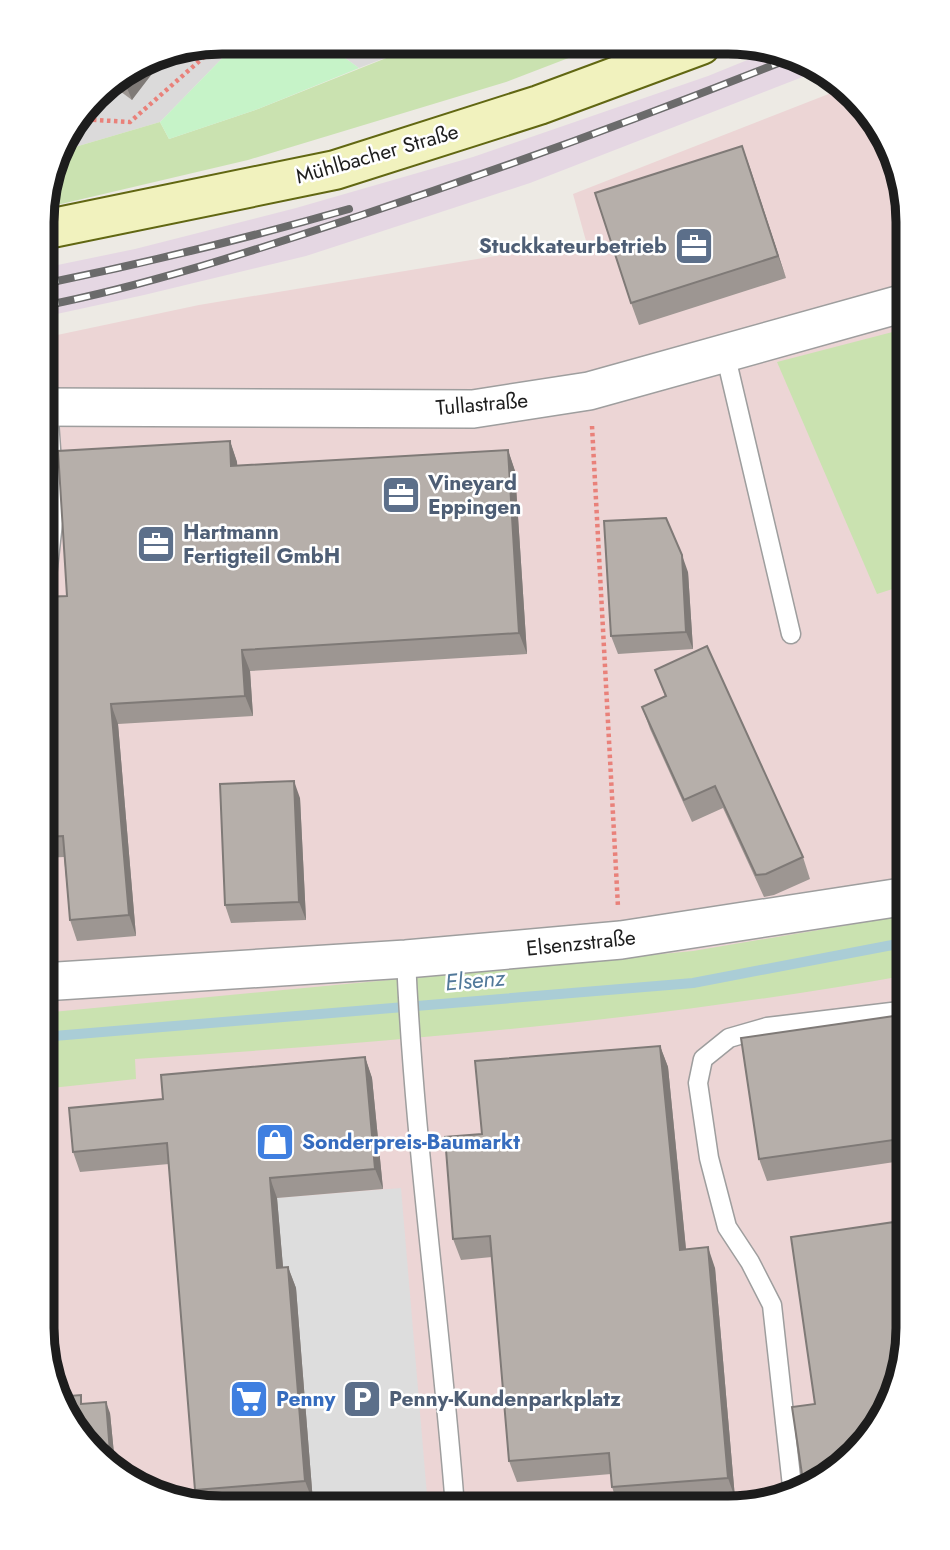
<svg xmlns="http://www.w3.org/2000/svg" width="950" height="1550" font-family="Jost,sans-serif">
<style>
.residential{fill:#dbdada}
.commercial{fill:#ecd5d5}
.industrial{fill:#e5d7e3}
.grass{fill:#cae2b0}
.park{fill:#c6f3c8}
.parking{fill:#ddd}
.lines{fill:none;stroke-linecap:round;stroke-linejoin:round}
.stream{stroke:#aacdd6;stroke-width:10}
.lane-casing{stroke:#9e9e9e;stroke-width:21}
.street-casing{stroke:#9e9e9e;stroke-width:40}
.secondary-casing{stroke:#616712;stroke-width:42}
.path{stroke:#e9817a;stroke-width:4.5;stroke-dasharray:3.5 3.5;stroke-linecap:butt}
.lane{stroke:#fff;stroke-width:18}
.street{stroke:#fff;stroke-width:37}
.secondary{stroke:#f1f2be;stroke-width:38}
.rail-casing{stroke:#6b6b6b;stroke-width:8}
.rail{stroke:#fff;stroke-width:5;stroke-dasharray:16;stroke-linecap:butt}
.wall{fill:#9d9692}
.shaded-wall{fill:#7f7a77}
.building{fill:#b6afaa;stroke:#7f7a77;stroke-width:2}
.labels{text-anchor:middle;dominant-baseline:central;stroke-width:5;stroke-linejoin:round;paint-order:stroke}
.street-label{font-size:21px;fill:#1d1d1d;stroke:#fff}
.service-label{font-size:21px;font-weight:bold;fill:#4e5e75;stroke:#fff;text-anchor:start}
.shop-label{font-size:21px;font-weight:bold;fill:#366cbe;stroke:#fff;text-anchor:start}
.water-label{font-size:23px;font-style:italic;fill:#52799a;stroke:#fff}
.rim{fill:none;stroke:#1d1d1d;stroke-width:9}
</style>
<rect width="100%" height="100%" fill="#edeae4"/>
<!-- residential -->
<path class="residential" d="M223,42H238L160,122L58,152L61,142L103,87L154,56Z
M324,43H424L359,68Z"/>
<!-- commercial -->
<path class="commercial" d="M844,88L894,154L908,223V1340L871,1437L796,1494L728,1508L199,1506L112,1470L56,1396L42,1327L43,338L199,305L586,241L573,194Z"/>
<!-- industrial -->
<path class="industrial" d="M772,50L818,71L530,183L306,256L144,295L43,317V268L135,249L296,208L473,157L708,76Z"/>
<!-- grass -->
<path class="grass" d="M424,43L605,44L506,82L248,160L44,208V199L58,152L160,122L169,139L258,109Z
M908,328V584L877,594L777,362Z
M908,915V975C652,1021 393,1042 135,1059L136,1079L42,1089V1013L693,951Z"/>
<!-- park -->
<path class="park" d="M238,42L324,43L359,68L258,109L169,139L160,122Z"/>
<!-- parking -->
<path class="parking" d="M401,1188L428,1507H251L185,1297L277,1198Z"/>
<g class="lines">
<!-- stream -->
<path class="stream" d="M42,1037L693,983L908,942"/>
<!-- lane casing -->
<g class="lane-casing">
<path id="lane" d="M725,353L791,634
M43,595L47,576L55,505L48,407
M406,959C414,1142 441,1324 455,1507
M793,1495L772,1305L750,1262L727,1227L709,1158L698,1083L703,1059L729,1038L767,1027L908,1010"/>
</g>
<!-- street casing -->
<g class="street-casing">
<path id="street" d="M43,407L473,409L589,391L908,302
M42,982L406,959L621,940L908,896"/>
</g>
<!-- secondary casing -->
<g class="secondary-casing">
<path id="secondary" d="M43,230L335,170L539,105L701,45"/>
</g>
<!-- path -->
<path class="path" d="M79,119L130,122L221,42
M54,163L75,124
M592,426L618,907"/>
<!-- lane -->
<use href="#lane" class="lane"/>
<!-- street -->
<use href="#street" class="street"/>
<!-- secondary -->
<use href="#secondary" class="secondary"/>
<!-- rail casing -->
<g class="rail-casing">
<path id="rail" d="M43,284C146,263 248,238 349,209
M43,306C150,285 255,250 359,216C504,168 648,115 791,58"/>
</g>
<!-- rail -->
<use href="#rail" class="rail"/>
</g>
<!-- wall -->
<path class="wall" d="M154,56L132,100L109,83Z
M742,146L786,278L639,325L631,303Z
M230,441L237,462V466L508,450L515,471L527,654L250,671L253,716L118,724L136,936L77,941L70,920L64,857L43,858V597L67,596Z
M688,572L693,649L618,654L611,636Z
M655,670L803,857L810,879L774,895L764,897L723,808L692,822L650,729L642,707L665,696Z
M300,798L306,920L231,923L225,905Z
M908,1014V1160L767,1181L759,1159Z
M660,1046L668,1067L686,1249L715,1268L735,1498L619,1508L612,1487L611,1474L517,1482L509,1461L492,1257L461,1260L453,1239L482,1134Z
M365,1057L372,1078L383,1189L277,1198L283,1268L288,1267L296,1288L313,1502L251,1507L201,1506L195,1490L169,1164L80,1172L73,1152L163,1099Z
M56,1397L84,1404L110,1413L115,1464H108Z"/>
<!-- shaded-wall -->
<path class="shaded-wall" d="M168,53L132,100L127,88L151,57Z
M742,146L750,168L786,278L778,256Z
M230,441L237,462L239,487L231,466Z
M508,450L515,471L527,654L519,633Z
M682,555L688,572L693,649L686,632Z
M242,650L250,671L253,716L245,696Z
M111,704L118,724L136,936L129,915Z
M294,781L300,798L306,920L299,902Z
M660,1046L668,1067L688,1270L680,1250Z
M365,1057L372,1078L383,1189L375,1169Z
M270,1178L277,1198L285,1289L277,1268Z
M708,1247L715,1268L735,1498L728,1478Z
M288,1267L296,1288L313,1502L305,1481Z
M106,1402L110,1413L115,1464L110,1452Z"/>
<!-- building -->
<path class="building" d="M151,57L127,88L116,79Z
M742,146L778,256L631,303L595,193Z
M230,441L231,466L508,450L519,633L242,650L245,696L111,704L129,915L70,920L63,836L43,837V597L67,596L58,451Z
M666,518L682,555L686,632L611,636L604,521Z
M707,646L803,857L766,874L756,875L715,786L684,800L642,707L666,696L655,670Z
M294,781L299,902L225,905L220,784Z
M908,1014V1138L759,1159L741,1038Z
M660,1046L680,1250L708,1247L728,1478L612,1487L609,1453L509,1461L490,1236L453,1239L445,1137L482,1134L475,1061Z
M365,1057L375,1169L270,1178L277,1268L288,1267L305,1481L195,1490L167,1143L73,1152L69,1108L163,1099L161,1075Z
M908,1220V1340L871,1437L804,1488L792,1407L815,1404L791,1237Z
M81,1395V1404L106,1402L110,1452L99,1453L56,1397Z"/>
<!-- icons -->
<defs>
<g id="office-square" transform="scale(2.0125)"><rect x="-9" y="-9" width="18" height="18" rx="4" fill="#5c6f8a" stroke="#fff"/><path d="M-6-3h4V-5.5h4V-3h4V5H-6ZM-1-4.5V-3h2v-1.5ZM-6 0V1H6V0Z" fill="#fff"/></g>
<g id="shop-square" transform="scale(2.0125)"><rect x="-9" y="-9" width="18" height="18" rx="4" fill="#3f7fe0" stroke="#fff"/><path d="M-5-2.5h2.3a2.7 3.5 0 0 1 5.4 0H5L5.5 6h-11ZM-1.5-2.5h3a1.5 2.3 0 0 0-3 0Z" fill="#fff"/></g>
<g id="supermarket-square" transform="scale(2.0125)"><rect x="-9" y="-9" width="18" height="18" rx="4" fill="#3f7fe0" stroke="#fff"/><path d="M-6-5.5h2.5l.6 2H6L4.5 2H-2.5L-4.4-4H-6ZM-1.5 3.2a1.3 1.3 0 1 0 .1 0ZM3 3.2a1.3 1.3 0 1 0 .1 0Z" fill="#fff"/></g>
<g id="parking-square" transform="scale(2.0125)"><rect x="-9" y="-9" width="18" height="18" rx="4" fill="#5c6f8a" stroke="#fff"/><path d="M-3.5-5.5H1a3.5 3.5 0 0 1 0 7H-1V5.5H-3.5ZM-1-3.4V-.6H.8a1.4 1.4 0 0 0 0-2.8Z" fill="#fff"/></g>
</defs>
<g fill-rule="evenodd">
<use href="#office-square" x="694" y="246"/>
<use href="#office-square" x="401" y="495"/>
<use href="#office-square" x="156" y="544"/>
<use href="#shop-square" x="275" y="1142"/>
<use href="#supermarket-square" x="249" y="1399"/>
<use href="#parking-square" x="362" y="1399"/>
</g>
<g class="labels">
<!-- street labels -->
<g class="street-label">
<text transform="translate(377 154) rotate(-16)">Mühlbacher Straße</text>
<text transform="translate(482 404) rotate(-5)">Tullastraße</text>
<text transform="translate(581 943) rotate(-6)">Elsenzstraße</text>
</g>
<!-- service labels -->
<g class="service-label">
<text x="667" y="246" text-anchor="end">Stuckkateurbetrieb</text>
<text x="428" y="483">Vineyard<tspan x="428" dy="24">Eppingen</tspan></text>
<text x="183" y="532">Hartmann<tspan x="183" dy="24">Fertigteil GmbH</tspan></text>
<text x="389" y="1399">Penny-Kundenparkplatz</text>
</g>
<!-- shop labels -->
<g class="shop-label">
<text x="302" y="1142">Sonderpreis-Baumarkt</text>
<text x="276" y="1399">Penny</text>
</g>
<!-- water labels -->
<g class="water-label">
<text transform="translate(475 980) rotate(-5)">Elsenz</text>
</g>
</g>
<!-- crop -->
<path d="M0 0H950V1550H0ZM222 54H728A168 168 0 0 1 896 222V1328A168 168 0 0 1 728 1496H222A168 168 0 0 1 54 1328V222A168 168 0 0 1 222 54Z" fill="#fff" fill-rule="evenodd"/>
<path class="rim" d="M222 54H728A168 168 0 0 1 896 222V1328A168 168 0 0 1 728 1496H222A168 168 0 0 1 54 1328V222A168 168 0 0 1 222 54Z"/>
</svg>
